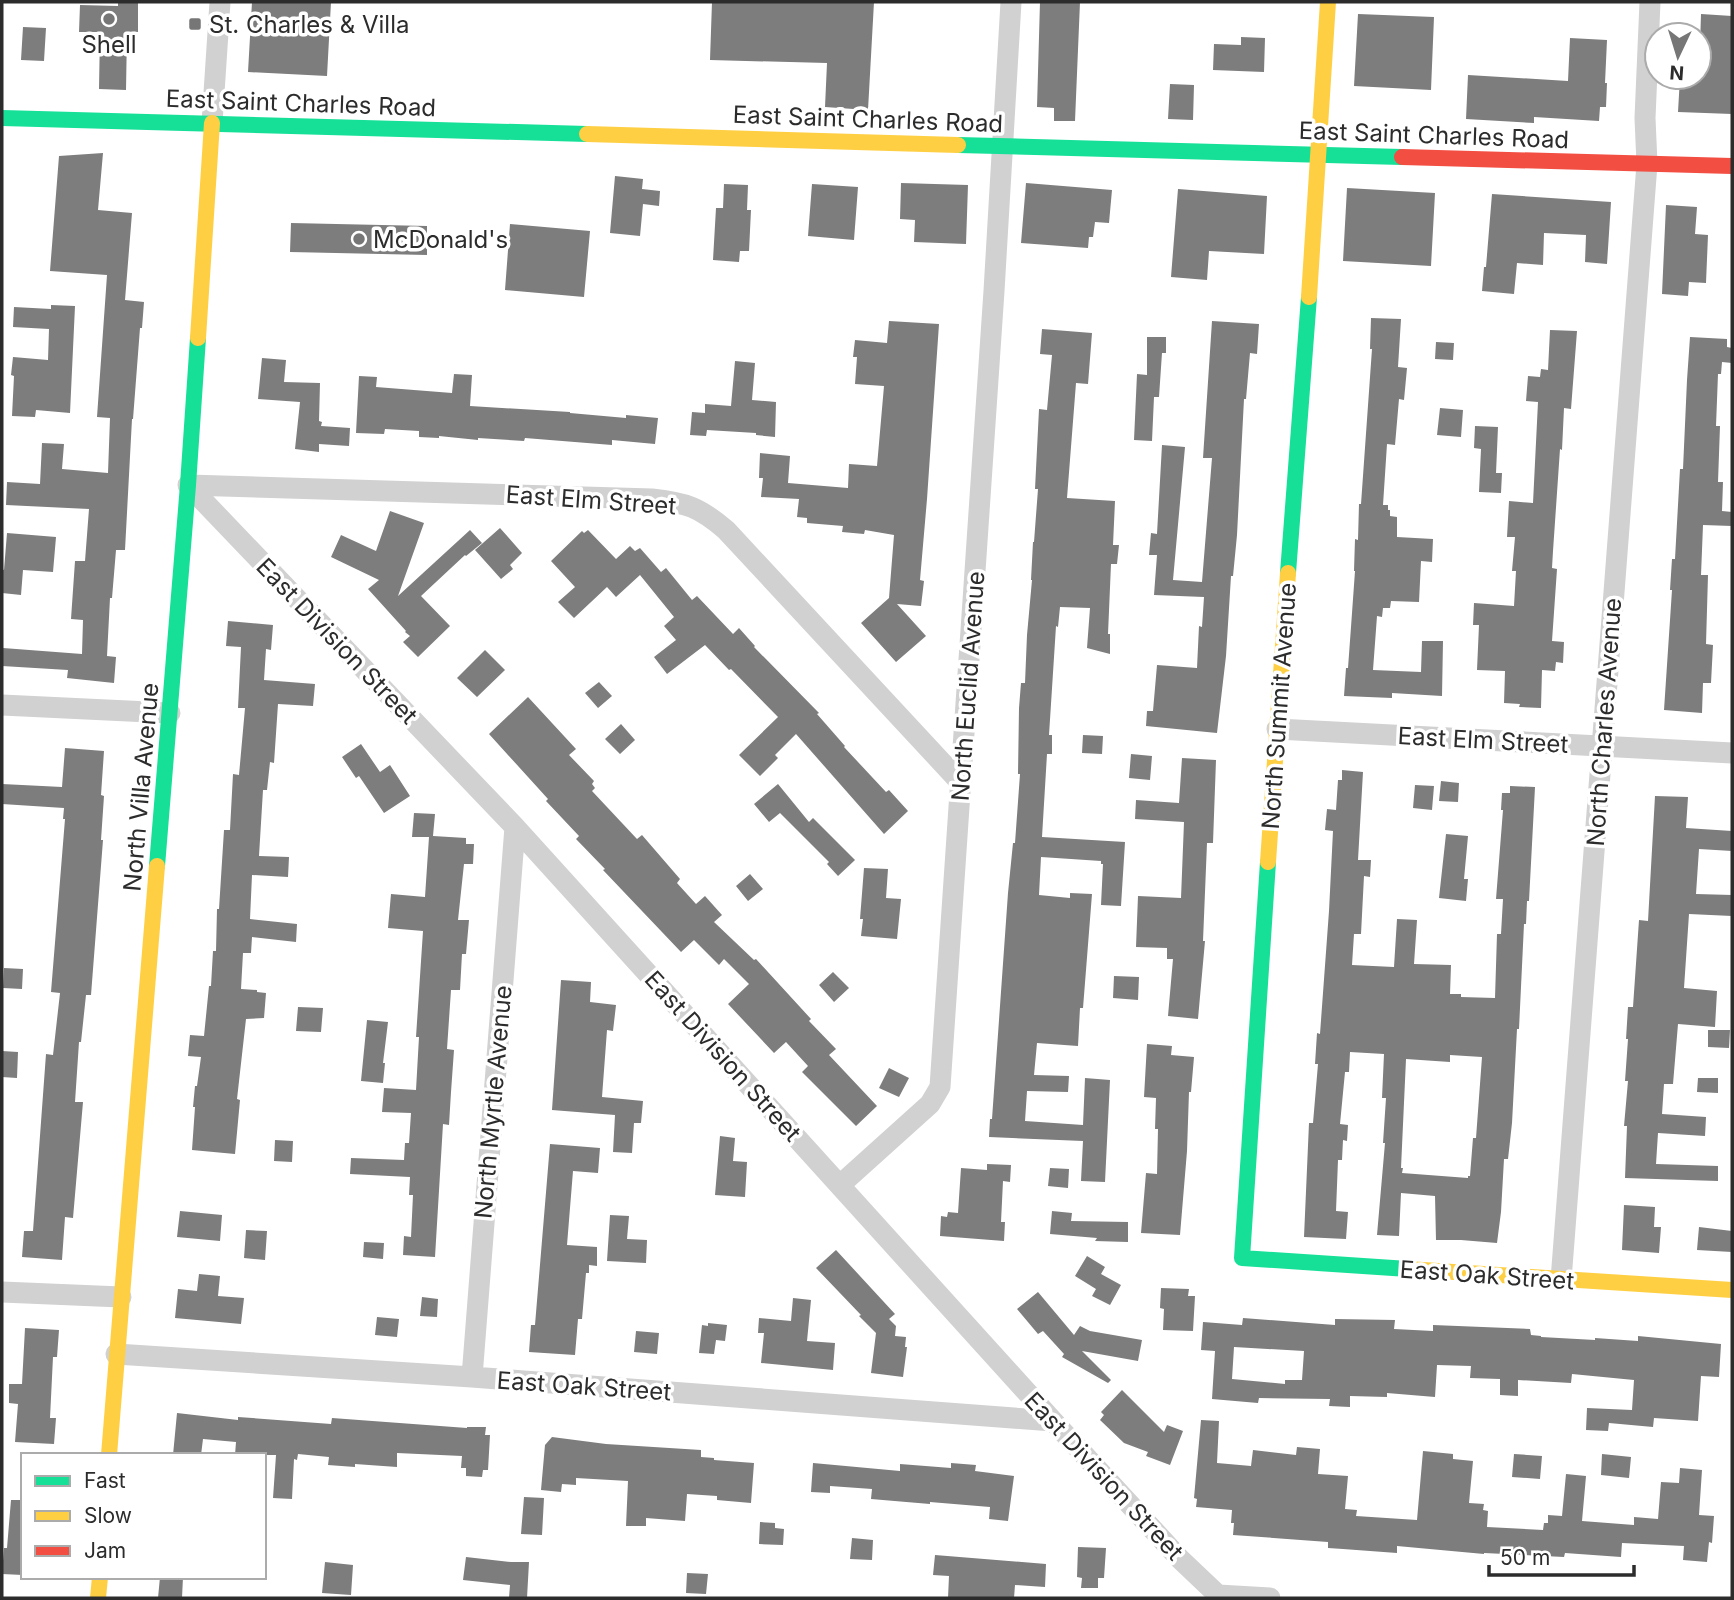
<svg xmlns="http://www.w3.org/2000/svg" width="1734" height="1600" font-family="Inter,sans-serif">
<style>
.building{fill:#7d7d7d;fill-rule:evenodd}
.lines{fill:none;stroke-linecap:round;stroke-linejoin:round}
.street{stroke:#d1d1d1;stroke-width:21}
.fast{stroke:#16e098;stroke-width:16}
.slow{stroke:#ffcf43;stroke-width:16}
.jam{stroke:#f24e42;stroke-width:16}
.poi-dot{fill:#767676;stroke:#fff;stroke-width:2.5}
.labels{text-anchor:middle;dominant-baseline:central;stroke-width:7;stroke-linejoin:round;paint-order:stroke}
.poi-label{font-size:24px;fill:#2c2c2c;stroke:#fff;text-anchor:start}
.street-label{font-size:24px;fill:#2c2c2c;stroke:#fff}
</style>
<rect width="100%" height="100%" fill="#fff"/>
<!-- building -->
<path class="building" d="M118,2H138V32H127L126,90L99,89L100,32H79L80,5L118,6Z
M252,2H331L327,76L248,72Z
M712,2H874L868,110L825,107L827,63L710,60Z
M1040,2H1080L1075,121H1054V108L1037,107Z
M1358,14L1434,17L1431,90L1354,86Z
M1701,14L1732,16V114L1678,112L1680,77H1699Z
M23,27L46,28L44,61L21,60Z
M1241,37L1265,38L1264,72L1213,70L1214,44L1241,45Z
M1570,38L1607,40L1605,83H1607L1606,107H1600L1599,121L1534,117V123L1466,119L1468,75L1568,81Z
M1170,84L1194,85L1193,120L1168,119Z
M103,153L98,210L132,213L125,300L144,302L142,328H140L133,419H132L125,550H116L112,598H110L107,656L116,657L114,683L67,678L68,670L2,666L3,648L82,654L83,620L71,619L75,561H85L89,509L6,505L7,482L40,484L42,443L64,444L62,469L108,473L110,418L97,417L107,275L50,271L59,156Z
M615,176L643,179L642,189L660,191L659,206L643,204L640,236L610,233Z
M901,183L968,185L966,244L914,242L915,220L900,219Z
M1026,183L1112,190L1109,223L1095,222L1093,237H1089L1088,248L1021,243Z
M724,184L748,185L747,210H751L749,251H740L739,262L713,260L716,208H723Z
M812,184L858,187L854,240L808,236Z
M1347,188L1435,193L1431,266L1343,261Z
M1178,189L1267,196L1264,254L1209,251L1207,280L1171,277Z
M1492,194L1611,202L1607,264L1585,262L1586,235L1544,233L1543,265L1517,263L1514,294L1482,291L1484,267H1486Z
M1666,205L1697,207L1695,234L1708,235L1706,283L1689,282L1688,296L1662,294Z
M291,223L427,226V255L290,252Z
M510,224L590,231L584,297L505,290Z
M51,305L75,306L70,413L36,410L35,417L12,416L14,376L11,375L13,357L48,360L49,329L13,327L14,307L51,309Z
M1371,318L1401,319L1398,367L1407,368L1404,400L1399,399L1395,445L1387,444L1383,505H1388V510H1390V516L1397,517V537L1433,539L1432,562L1421,561L1419,602L1391,601L1390,608H1383L1382,617L1377,616L1373,670L1421,672L1422,641H1443L1442,696L1392,693V698L1344,696L1346,668H1348L1351,627L1355,571H1354L1355,539L1358,540L1359,504H1361L1372,349H1370Z
M889,321L939,324L927,499L920,580L924,581L921,606L897,604L926,636L896,662L861,623L889,598L894,535L865,530L864,534L842,532L843,526L807,523V518L797,517L799,499L761,497L763,478H759L760,453L790,456L788,483L848,488L849,464L877,466L884,386L855,384L857,357H853L855,340L887,343Z
M1212,321L1259,324L1257,354L1250,353L1246,399H1244L1237,535L1233,576H1231L1226,656L1217,733L1146,726L1147,711H1153L1157,665L1197,668L1199,626L1202,627L1204,597L1154,595L1157,555H1149L1151,533L1157,534L1162,445L1185,447L1173,580L1202,582L1212,458H1203Z
M1042,329L1092,333L1088,384L1076,383L1067,498L1115,501L1113,545H1119L1117,564H1111L1108,634H1110V654L1087,648L1090,608L1060,607L1058,627L1056,626L1049,735H1052V754H1047L1042,837L1125,842L1121,906L1101,905L1103,864H1101V861L1041,857L1039,895L1070,898V893L1092,894L1083,1008H1080L1078,1046L1037,1043L1034,1075L1069,1076L1068,1092L1027,1091L1025,1121L1083,1125L1085,1078L1110,1080L1105,1182L1081,1181L1083,1141L989,1137L990,1119H992L1008,893L1013,843H1015L1020,774H1018L1019,708L1021,683H1025L1027,635L1032,580H1031L1033,542H1034L1038,489H1035L1039,409L1047,410L1052,355L1040,354Z
M1550,330L1577,331L1571,409L1564,408L1562,450L1560,449L1553,551L1552,568L1557,569L1552,641L1564,642L1563,663L1556,662L1555,671L1542,670L1541,708L1519,707L1520,704L1504,703L1505,671L1477,670L1479,625H1473L1474,603L1514,606L1516,571H1512L1515,537H1507L1509,501L1533,503L1538,402L1526,401L1528,376L1540,377L1541,369L1548,370Z
M1147,337H1166V353H1162L1159,397H1154L1152,441L1134,440L1137,374L1147,375Z
M1690,337L1727,339V347L1732,348V363L1722,362L1721,374H1718L1716,426H1720L1718,482H1723L1722,511L1732,512V526L1703,525L1701,575H1708L1706,644L1713,645L1711,683H1703L1702,713L1664,710L1672,590H1670L1672,559H1675L1680,469H1683L1687,380Z
M1436,342L1454,343L1453,360L1435,359Z
M262,358L286,360L284,382L320,383L319,421L322,422L321,426L350,428L349,446L319,444V452L295,449L300,402L258,399Z
M735,361L755,363L752,400L776,402L775,437L756,435V433L707,430L706,436L690,435L692,412L705,413V404L731,406Z
M454,374L472,375L470,406L570,412V413L626,418V415L658,418L655,444L612,440V445L525,438L524,441L478,438V440L439,436V438L419,437V431L385,429L384,434L356,433L359,376L377,377L376,387L452,393Z
M1440,408L1463,410L1461,437L1437,435Z
M1475,426L1498,427L1496,473H1502L1501,493L1479,492L1481,449L1474,448Z
M390,511L424,523L398,596L470,530L482,543L466,556L465,555L421,596L450,626L418,657L403,642L410,636L405,632L406,631L368,589L379,580L331,557L341,535L376,551Z
M500,528L522,553L510,565L513,569L501,579L475,550Z
M588,530L616,559L630,546L635,551L640,548L661,572L666,568L692,600L697,596L733,634L739,628L755,646L754,647L819,713L817,714L845,746L844,747L886,792L889,790L908,811L884,834L796,734L775,755L778,758L760,776L739,755L778,717L731,669L729,670L705,645L667,674L654,657L676,640L664,626L674,617L640,575L616,597L607,587L574,618L558,602L575,587L551,561L582,531L584,533Z
M7,533L56,537L53,572L23,570L21,595L2,593V569L4,570Z
M228,621L273,625L271,650L266,649L264,680L315,684L313,706L278,704L274,763L270,762L267,790H263L259,856L289,857L288,877L252,875L250,919L297,924L296,942L252,937L251,953H243L241,989L257,990V992L266,993L264,1018L246,1019L237,1099L240,1100L235,1154L192,1150L195,1107H193L195,1086H197L201,1057L188,1056L190,1035L204,1036L209,986H211L213,951H216L217,909H219L224,830H230L233,774L239,775L245,708H238L241,647L226,646Z
M485,650L505,670L477,697L457,678Z
M599,682L612,696L598,708L585,693Z
M528,697L576,749L569,755L594,781L592,784L595,788L592,791L637,839L642,835L680,879L677,883L696,904L705,896L722,915L714,922L754,960L756,959L811,1019L809,1021L836,1049L829,1055L877,1106L856,1126L802,1072L808,1066L786,1042L774,1053L728,1004L749,984L724,959L719,965L694,940L681,952L603,870L605,869L576,839L579,836L546,801L548,799L489,734Z
M621,724L635,740L620,754L605,739Z
M1083,735L1103,736L1102,754L1082,753Z
M361,744L380,772L390,765L410,796L384,813L359,776L356,778L342,757Z
M65,748L104,751L101,795L104,796L101,840H103L91,995H86L81,1042H79L75,1102H83L73,1218L65,1217L62,1260L22,1257L24,1231H33L46,1054L53,1055L60,993L51,992L65,819H63L64,808L2,804V784L62,787Z
M1131,754L1152,756L1150,780L1129,778Z
M1182,758L1216,760L1213,843H1207L1203,941H1205L1198,1019L1168,1016L1173,959H1167V948L1136,947L1138,896L1181,898L1184,822L1135,819L1136,800L1179,803Z
M1342,770L1363,772L1358,860H1371L1370,877L1364,876L1361,934H1354L1352,965L1394,967L1397,919L1417,920L1414,964L1451,965L1450,994H1461V997L1495,998L1497,934H1501L1503,899H1496L1503,810H1501L1502,793H1510V786L1535,787L1529,901H1527L1526,924H1524L1519,1029H1517L1512,1123L1508,1159H1504L1501,1212L1497,1243L1461,1240H1436L1435,1196L1401,1193L1399,1236L1377,1235L1385,1143H1383L1386,1098H1382L1384,1054L1350,1052L1349,1072H1345L1340,1124L1348,1125L1347,1141L1343,1140L1342,1160H1338L1336,1211L1348,1212L1346,1239L1304,1237L1309,1123H1313L1318,1064H1315L1317,1033L1320,1034L1329,911L1333,831L1325,830L1327,809L1336,810L1338,780H1342ZM1450,1055L1482,1057L1476,1138H1473L1470,1176H1468V1178L1402,1173L1403,1168H1401L1406,1059L1450,1062Z
M1441,781L1459,783L1458,802L1439,801Z
M778,784L809,822L813,818L855,860L838,876L827,864L829,862L780,813L769,822L754,804Z
M1415,785L1434,786L1432,810L1413,808Z
M1655,796L1688,797L1686,828L1732,831V851L1699,849L1696,894L1732,895V916L1689,914L1684,988L1717,991L1715,1027L1678,1024L1673,1084H1664L1662,1114L1706,1117L1705,1136L1658,1133L1656,1164L1718,1166V1181L1625,1178L1627,1126H1624L1628,1081H1625L1628,1039H1626L1628,1007H1633L1639,920L1648,921Z
M414,813L435,814L433,836L466,838V844H474L473,864H464L458,920H469L466,954H462L460,990H451L447,1049L454,1050L451,1092L449,1125L443,1124L435,1257L403,1255L404,1236L411,1237L413,1195H409L410,1177L350,1174L351,1158L404,1160L405,1143H409L411,1113L382,1112L384,1088L416,1090L419,1037H416L423,931L388,928L391,894L425,897L429,837H412Z
M1446,834L1468,836L1464,879H1468L1466,901L1439,898Z
M864,868L888,869L886,898L901,899L897,939L861,936L863,919H860Z
M750,874L763,889L748,901L736,886Z
M4,968L23,969L22,989L3,988Z
M833,972L849,988L834,1002L819,985Z
M1114,976L1139,977L1138,1000L1113,998Z
M561,980L591,982L590,1002L616,1005L613,1031L607,1030L602,1097L643,1101L641,1123H634L632,1153L613,1152L615,1115L552,1110Z
M298,1007L323,1008L321,1032L296,1031Z
M367,1020L388,1022L383,1063H385L383,1083L361,1081Z
M1708,1030H1730L1729,1048L1708,1047Z
M1147,1044L1172,1046L1171,1055L1194,1057L1191,1092H1189L1187,1151L1180,1235L1141,1233L1146,1173L1157,1174L1158,1129H1155L1156,1098L1144,1097Z
M2,1051L18,1052L17,1078L2,1077Z
M889,1068L909,1078L899,1097L879,1088Z
M1698,1078H1718V1093L1697,1092Z
M720,1136L735,1138L733,1161L747,1162L745,1197L715,1195Z
M275,1140L293,1141L292,1162L274,1161Z
M550,1144L600,1148L598,1173L573,1171L567,1245L597,1247V1266L589,1265V1273H586L582,1319H578L575,1355L529,1352L531,1325H535Z
M987,1164L1011,1165L1010,1182L1003,1181L1001,1222H1005L1004,1241L940,1236L941,1216L947,1217L948,1212L958,1213L961,1168L987,1170Z
M1050,1168L1069,1169L1068,1188L1048,1186Z
M1624,1205L1655,1207L1654,1227H1661L1659,1253L1622,1250Z
M180,1211L222,1215L220,1241L177,1237Z
M1052,1211L1072,1213L1071,1221L1128,1222V1242L1095,1241L1097,1238L1050,1234Z
M610,1215L629,1216L627,1239L647,1240L646,1263L607,1261Z
M1699,1227L1732,1231V1252L1697,1250Z
M246,1230L267,1231L265,1260L244,1258Z
M364,1242L384,1243L383,1259L363,1257Z
M836,1250L895,1314L889,1319L896,1326L895,1336L906,1337L905,1347H907L903,1377L871,1373L876,1333L859,1316L861,1315L816,1268Z
M1087,1256L1105,1267L1101,1274L1121,1285L1110,1305L1092,1296L1096,1289L1075,1276Z
M199,1274L220,1276L218,1296L244,1298L241,1324L175,1318L178,1289L197,1291Z
M1161,1288L1189,1289L1188,1296H1195L1193,1331L1163,1330L1164,1309L1160,1308Z
M1038,1292L1074,1335L1080,1326L1090,1331L1142,1340L1138,1361L1082,1351L1111,1380L1108,1383L1062,1357L1064,1354L1043,1331L1038,1334L1017,1309Z
M422,1297L438,1299L437,1317L420,1316Z
M793,1298L811,1300L807,1341L835,1343L833,1370L761,1363L764,1333H758L759,1318L791,1321Z
M377,1317L399,1319L397,1337L375,1335Z
M1243,1318L1335,1325V1319L1395,1320L1394,1329L1433,1331V1325L1530,1329L1531,1335L1541,1336V1337L1595,1340V1338L1638,1341V1336L1721,1344L1719,1377L1701,1376L1698,1421L1654,1418L1653,1427L1609,1423L1608,1431L1586,1430L1587,1408L1632,1410L1634,1380L1572,1374L1571,1383L1518,1380V1396L1500,1395V1379L1470,1378L1471,1366L1437,1365L1435,1397L1387,1393V1397L1350,1396V1407L1329,1406L1330,1399L1259,1398L1258,1403L1212,1399L1215,1351L1201,1350L1203,1322L1242,1325ZM1234,1347L1304,1351L1302,1380H1285V1384L1232,1379Z
M708,1323L727,1325L725,1341L716,1340L714,1354L699,1353L702,1325L708,1326Z
M25,1328L59,1330L57,1357H53L50,1418H56L54,1444L15,1442L18,1404L9,1403V1384H22Z
M636,1331L659,1333L657,1354L634,1352Z
M1122,1390L1164,1432L1167,1425L1183,1431L1170,1465L1146,1456L1148,1452L1124,1443L1100,1420L1104,1415L1101,1412Z
M177,1413L238,1420V1417L331,1424L332,1418L467,1428V1427H486L485,1435H490L488,1470H483L482,1477L466,1476V1468H461L462,1456L397,1453V1467L355,1464V1467L328,1465L329,1457L298,1454L297,1460L294,1459L292,1499L273,1498L276,1455H235L236,1442L203,1439L201,1455H173Z
M1201,1420L1219,1421L1217,1463L1251,1466L1253,1450L1296,1455L1297,1447L1320,1449L1318,1474L1348,1476L1345,1509L1357,1510L1356,1516L1417,1520L1423,1451L1453,1454V1459L1473,1461L1469,1503L1484,1504L1483,1510L1488,1511L1487,1527L1543,1530L1544,1523H1548V1515L1562,1516L1566,1474L1586,1476L1582,1521L1634,1525V1517L1658,1519L1661,1482L1679,1483L1680,1468L1702,1470L1699,1515L1714,1516L1712,1543L1709,1542L1707,1562L1683,1560L1684,1546L1622,1543L1621,1557L1565,1553L1564,1557L1484,1553V1554L1397,1546V1553L1343,1549L1328,1548V1542L1233,1535L1234,1523H1231L1232,1510L1196,1507L1197,1499L1194,1498Z
M552,1437L606,1444L701,1450V1457L714,1458V1460L754,1463L751,1503L717,1500V1496L687,1494L685,1521L646,1518V1526H626L628,1481L576,1478V1485L562,1484L561,1492L541,1490L545,1445Z
M1514,1454L1542,1456L1540,1479L1512,1477Z
M1602,1454L1631,1457L1629,1478L1601,1475Z
M813,1463L900,1471V1464L951,1468V1463L976,1465L975,1471L1014,1476L1008,1521L989,1519L990,1507L930,1502V1504L871,1499L872,1489L830,1486V1493L811,1492Z
M524,1497L544,1498L542,1535L521,1534Z
M11,1500H23V1575L2,1574L4,1548H7Z
M760,1522L775,1523V1528L784,1529L783,1545L759,1544Z
M852,1538L873,1540L872,1560L850,1559Z
M1078,1547L1106,1548L1104,1578H1098V1588H1081L1082,1578L1077,1577Z
M935,1555L1046,1564L1045,1587L1015,1585L1014,1598H948L949,1576L933,1575Z
M466,1557L511,1562H529L527,1598H509L510,1585L463,1580Z
M325,1562L353,1565L351,1595L322,1593Z
M687,1573L708,1574L706,1594L686,1593Z
M160,1577H183L182,1598H158Z"/>
<g class="lines">
<!-- street -->
<path class="street" d="M212,123L220,2
M188,485L515,827L1053,1421L1180,1559L1218,1595L1270,1598
M188,485L652,499C687,503 699,507 726,530L961,783
M2,705L170,713
M1277,729L1732,753
M840,1185L930,1104L940,1087L994,291L1011,2
M1561,1280L1647,164L1645,118L1650,2
M2,1292L121,1297
M116,1354L472,1377L1053,1421
M472,1377L515,827"/>
<!-- fast -->
<path class="fast" d="M2,118L587,134
M958,145L1402,157
M1288,573L1309,297
M1268,862L1242,1258L1408,1269
M157,866L188,485L198,338"/>
<!-- slow -->
<path class="slow" d="M587,134L958,145
M1309,297L1328,2
M198,338L212,123
M1268,862L1288,573
M1408,1269L1732,1290
M109,1455L157,866
M98,1598L100,1577"/>
<!-- jam -->
<path class="jam" d="M1402,157L1732,166"/>
</g>
<!-- markers -->
<g class="poi-dot">
<circle cx="109" cy="19" r="7"/>
<rect x="188" y="17" width="14" height="14" rx="3.5"/>
<circle cx="359" cy="239" r="7"/>
</g>
<g class="labels">
<!-- poi labels -->
<g class="poi-label">
<text x="209" y="24">St. Charles &amp; Villa</text>
<text x="109" y="44" text-anchor="middle">Shell</text>
<text x="373" y="239">McDonald's</text>
</g>
<!-- street labels -->
<g class="street-label">
<text transform="translate(301 103) rotate(2)">East Saint Charles Road</text>
<text transform="translate(868 119) rotate(2)">East Saint Charles Road</text>
<text transform="translate(1434 135) rotate(2)">East Saint Charles Road</text>
<text transform="translate(591 500) rotate(4)">East Elm Street</text>
<text transform="translate(337 641) rotate(46)">East Division Street</text>
<text transform="translate(968 686) rotate(-86)">North Euclid Avenue</text>
<text transform="translate(1279 706) rotate(-86)">North Summit Avenue</text>
<text transform="translate(1604 722) rotate(-86)">North Charles Avenue</text>
<text transform="translate(1483 740) rotate(3)">East Elm Street</text>
<text transform="translate(141 787) rotate(-85)">North Villa Avenue</text>
<text transform="translate(723 1056) rotate(48)">East Division Street</text>
<text transform="translate(493 1102) rotate(-85)">North Myrtle Avenue</text>
<text transform="translate(1487 1275) rotate(4)">East Oak Street</text>
<text transform="translate(584 1386) rotate(4)">East Oak Street</text>
<text transform="translate(1104 1476) rotate(47)">East Division Street</text>
</g>
</g>
<!-- border -->
<rect width="1734" height="1600" fill="none" stroke="#2c2c2c" stroke-width="7"/>
<!-- legend -->
<rect x="21" y="1453" width="245" height="126" fill="#ffffff" stroke="#ababab" stroke-width="2"/>
<rect x="35" y="1476" width="35" height="10" fill="#16e098" stroke="#ababab" stroke-width="2"/>
<text x="84" y="1488" font-size="21" fill="#2c2c2c">Fast</text>
<rect x="35" y="1511" width="35" height="10" fill="#ffcf43" stroke="#ababab" stroke-width="2"/>
<text x="84" y="1523" font-size="21" fill="#2c2c2c">Slow</text>
<rect x="35" y="1546" width="35" height="10" fill="#f24e42" stroke="#ababab" stroke-width="2"/>
<text x="84" y="1558" font-size="21" fill="#2c2c2c">Jam</text>
<!-- north arrow -->
<g transform="translate(1678 56) rotate(184)"><circle r="33" fill="#ffffff" stroke="#ababab" stroke-width="2"/>
<path d="M0-5L12 26L0 18L-12 26Z" fill="#767676"/>
<text y="-10" font-size="19" font-weight="bold" text-anchor="middle" fill="#2c2c2c">N</text>
</g>
<!-- scale -->
<path d="M1489 1565v10h145v-10" fill="none" stroke="#2c2c2c" stroke-width="3.5"/>
<text x="1500" y="1565" font-size="21" fill="#2c2c2c" stroke="#ffffff" stroke-width="5" paint-order="stroke">50 m</text>
</svg>
